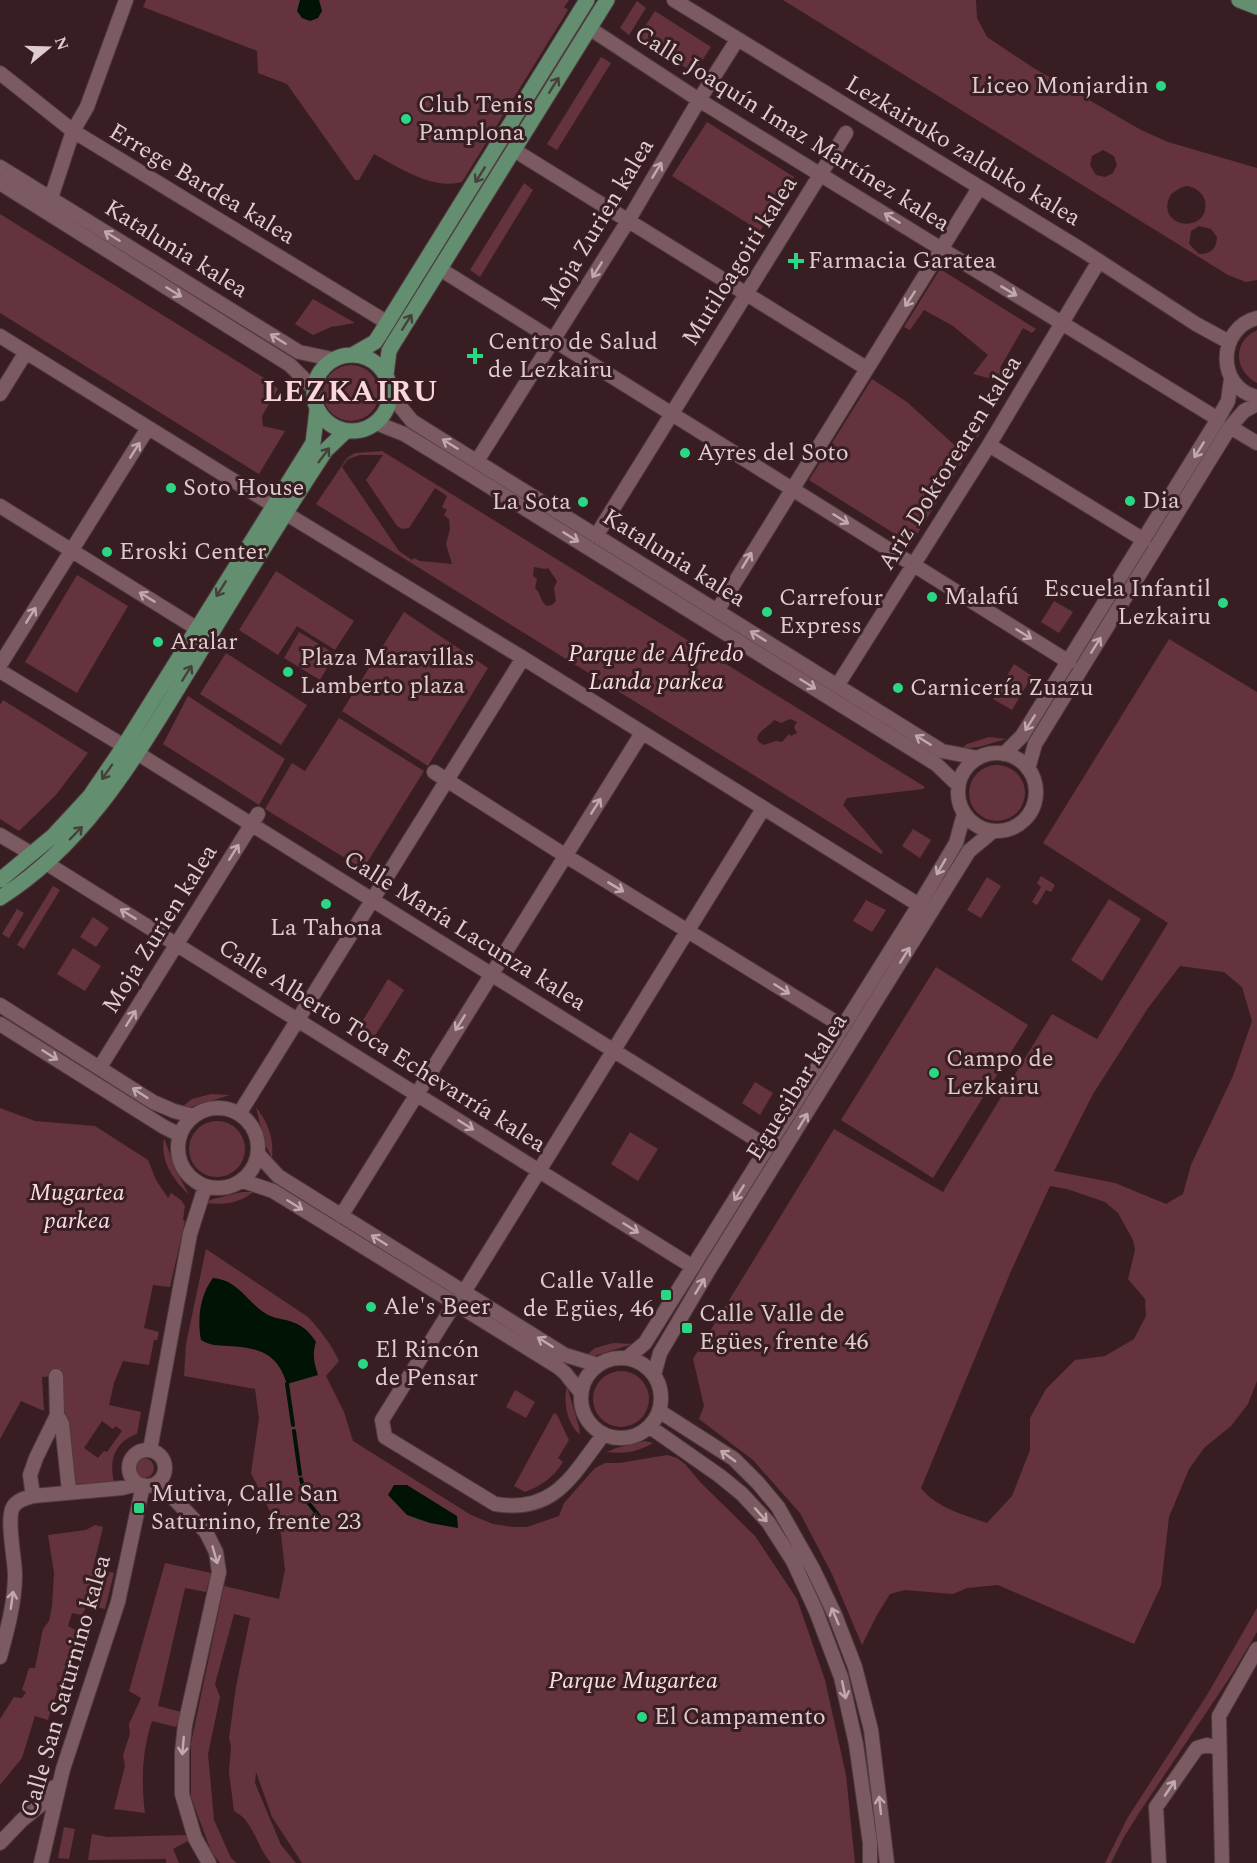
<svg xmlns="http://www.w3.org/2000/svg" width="1257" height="1863" font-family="Spectral,serif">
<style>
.green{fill:#65333e;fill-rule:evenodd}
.water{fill:#001305}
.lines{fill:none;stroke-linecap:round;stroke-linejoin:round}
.stream{stroke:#001305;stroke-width:4}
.minor-casing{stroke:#503a3f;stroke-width:16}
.major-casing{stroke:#503a3f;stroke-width:17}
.minor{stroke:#7b5b61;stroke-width:14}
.major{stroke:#638e70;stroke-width:15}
.oneway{stroke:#45403a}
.oneway2{stroke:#c1aaae}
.poi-dot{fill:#2ad884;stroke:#381e23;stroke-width:2}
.labels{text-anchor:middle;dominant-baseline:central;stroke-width:6;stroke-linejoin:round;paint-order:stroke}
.poi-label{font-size:24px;fill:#dfcccf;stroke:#381e23;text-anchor:start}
.street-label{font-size:24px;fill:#dfcccf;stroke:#381e23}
.park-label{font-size:24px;font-style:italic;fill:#f6dce0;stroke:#381e23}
.district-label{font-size:30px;font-weight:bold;letter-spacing:1.5px;fill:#fbd6db;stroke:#381e23}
</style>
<rect width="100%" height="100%" fill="#381e23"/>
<!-- green -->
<path class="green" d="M146,0H569L564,7L568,10L462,182C432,190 400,168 374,154L359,180H355L287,84L258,73L257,51L143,7Z
M783,0H976L977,18L987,37L1032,67L1141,130L1168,142L1257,168V280L1246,282L1228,275ZM1103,150L1114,156L1117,165L1113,173L1105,177L1096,175L1090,165L1092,156ZM1188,186C1196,188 1203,193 1205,201C1211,236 1152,228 1171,194L1182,187ZM1199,226L1211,229L1217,237C1217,248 1210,255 1199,254L1189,244L1191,231Z
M637,1L646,8L629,35L620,28Z
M655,11L711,47L694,73L638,37Z
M601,57L611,63L557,150L547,144Z
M707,122L794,177L760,231L672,176Z
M524,183L533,190L480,277L470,270Z
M0,214L269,381L278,389L262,416L263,426L285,431L259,474L0,313Z
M940,269L1036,329L1032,333L1023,328L1000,368L1006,374L996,380L973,374L988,355L953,326L924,310L910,330L904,327Z
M313,299L355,323L331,327L313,335L295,324Z
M1257,330V383C1234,371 1232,342 1257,330Z
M323 393a28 28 0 1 1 56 0a28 28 0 1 1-56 0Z
M872,379L907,402L961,451L984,427L911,544L809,480Z
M382,451L925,787L923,789L847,798L843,805L883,852L881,854L316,504L347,458L355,453ZM360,455H383L366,480L397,526L402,529L409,528L435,488L447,496L442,507L447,510L444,515L449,519L450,529L446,544L452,564L420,561L414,558L412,560L399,551L342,467L348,459ZM534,567L545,569L548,568L557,581L554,588L556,601L552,605L547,606C540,602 541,593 535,588L537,579L533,576ZM790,719L797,722L794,727L797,733L791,736L789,734L782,742L776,741L764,745L759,742L757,738C760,729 769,727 774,720L781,723Z
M276,571L354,621L335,650L297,626L278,655L239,630Z
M77,575L128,606L77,693L25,662Z
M1054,601L1073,612L1059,633L1041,622Z
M404,612L488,668L428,766L342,711Z
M299,632L335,654L320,680L284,658Z
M1169,639L1257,692V1381L1248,1404L1231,1426L1204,1448L1189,1469L1169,1517L1161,1586L1134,1644L998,1585L967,1588L953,1594L905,1590L890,1594L877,1615L862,1645L832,1574L800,1513L753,1460L699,1419L704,1406L693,1359L834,1129L943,1192L1052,1014L1097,1039L1168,923L1043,843ZM1180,966L1224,972L1242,987L1252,1021L1233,1076L1191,1165L1183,1194L1166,1204L1115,1183L1054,1171L1093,1094L1148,1008ZM1050,1186L1067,1189L1105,1202L1118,1213L1133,1240L1135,1250L1128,1279L1145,1299L1146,1316L1134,1339L1105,1356L1075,1360L1046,1389L1030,1418V1450L1012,1496L987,1523C965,1515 936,1508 921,1488L1011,1271Z
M226,653L307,705L281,745L200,694Z
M1014,664L1032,676L1012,710L993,699Z
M188,696L285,759L259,805L163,744Z
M3,700L88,753L55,796L19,831L0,819V705Z
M339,718L424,771L363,869L265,809L292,763L305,771Z
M989,737L1006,739L979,747L961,749L967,744Z
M969 793a28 28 0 1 1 56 0a28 28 0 1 1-56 0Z
M913,829L931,840L920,858L902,846Z
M1041,876L1055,885L1051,892L1046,890L1037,905L1032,902L1041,887L1037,883Z
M987,877L1001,886L981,918L967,910Z
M53,886L60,890L24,949L17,945Z
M1109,899L1141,919L1102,981L1071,960Z
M866,900L886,910L872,932L853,921Z
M17,909L24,913L9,938L2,934Z
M93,917L109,928L96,947L80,937Z
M73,948L101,966L85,991L57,974Z
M936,967L1028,1025L933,1178L841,1120Z
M388,979L404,990L369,1045L354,1035Z
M755,1082L773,1093L760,1115L742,1103Z
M211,1094L230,1095L191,1107H182L192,1099Z
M256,1107C268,1123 274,1138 272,1158L265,1144Z
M0,1108L35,1121L95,1126L148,1160L156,1180L168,1198L171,1193L181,1200L185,1206L183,1220L185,1221L170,1287L153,1285L144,1328L159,1332L157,1340H154L149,1365L123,1361L114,1383L109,1405L141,1412L137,1434C114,1442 109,1461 114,1482L74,1484L68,1443L69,1419L57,1415L55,1376L42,1377L44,1411L21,1401L0,1439ZM102,1421L113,1429L116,1426L122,1431L107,1452L104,1451L98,1458L84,1448Z
M189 1149a28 28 0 1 1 56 0a28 28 0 1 1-56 0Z
M630,1132L658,1149L638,1181L611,1164Z
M164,1138L175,1168L189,1195C173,1179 160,1162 164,1138Z
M242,1192H253C239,1204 222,1205 204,1203L213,1199Z
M206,1249L308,1317C321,1331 331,1344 339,1361L326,1376L344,1412L353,1441L471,1515L493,1524L514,1527H527L559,1516L564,1503L595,1468L605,1463H620L667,1455L677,1458L685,1464L701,1483L755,1536L797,1599L825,1680L846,1775L855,1863H302L272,1817L256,1772L255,1783L281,1845L296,1863H271C255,1845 255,1822 234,1811L229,1772L231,1746L229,1738L236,1687L250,1618L234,1614L215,1684L220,1697L208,1754L214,1820L231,1858L237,1863H220L211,1851L191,1797V1743L224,1586L279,1599L285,1570L281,1534L251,1473L259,1418L255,1389L184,1376L186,1344Z
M613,1343L633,1344L594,1356L584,1357L595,1348Z
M593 1399a28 28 0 1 1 56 0a28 28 0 1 1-56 0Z
M567,1386L579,1427L580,1435C567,1423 563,1403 567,1386Z
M515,1390L535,1402L526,1418L506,1407Z
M554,1413L557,1415L569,1440L558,1458L563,1462C554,1477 541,1486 525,1492L514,1486Z
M645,1441L653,1443C637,1452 625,1454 607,1452L616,1448Z
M134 1468a10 10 0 1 1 20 0a10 10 0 1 1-20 0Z
M95,1525L103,1527L93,1568L114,1573L105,1609L87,1605L82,1615L72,1613L68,1626L77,1631L71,1661L58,1688L48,1720L35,1716L22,1758L0,1785V1719L14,1697L22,1698L26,1692L22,1690L29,1668H35L43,1629L49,1621L52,1607L54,1573L48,1535L86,1530Z
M165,1563L211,1573L206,1592L185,1588L158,1706L181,1712L176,1727L152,1721C142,1751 141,1782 145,1813L114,1809L125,1766L123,1755L130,1734L129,1724L141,1698L129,1691Z
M1257,1608V1632L1232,1674L1139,1813L1124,1837L1111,1863H1105L1128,1817L1207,1695Z
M64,1827L75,1829L69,1859L58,1858Z
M92,1834L107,1837L188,1835V1841L173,1849L179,1863H166V1859L88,1860Z"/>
<!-- water -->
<path class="water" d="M300,0H319L322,11L318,18L310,21L302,18L297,11Z
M213,1278C239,1280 247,1303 268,1315C272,1317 277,1318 281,1319C298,1322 307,1328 316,1342C312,1354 314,1363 318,1375L287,1384C277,1352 259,1348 228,1346C217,1345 211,1346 201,1340C197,1319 200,1295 213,1278Z
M394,1485H407L457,1516L458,1528L430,1523L407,1515L388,1495Z"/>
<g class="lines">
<!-- stream -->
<path class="stream" d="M287,1384L293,1425
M294,1431L300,1474
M301,1479L307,1501L326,1525"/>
<!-- minor casing -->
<g class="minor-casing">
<path id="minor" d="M674,0L1082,250L1196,324L1229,342
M589,28L699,100L1218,419
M0,73L73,131L388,323
M514,150L866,368
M0,167L299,352L332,359
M0,183L290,365L313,388
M51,198L73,131L87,107L126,0
M440,269L1069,662
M1257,318C1217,328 1216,388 1257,397
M0,336L273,505
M0,394L26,352
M390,394L412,421L423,428L942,751L978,758
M376,423L404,434L458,467L936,764L958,785
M1230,427L1257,443
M989,445L1144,540
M477,461L628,221L699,100L737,40
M0,506L196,628
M285,513L523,658L919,905
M596,536L846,133
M717,611L979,188
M0,665L148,428
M0,671L124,746
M837,686L989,445L1099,261
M137,753L768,1147
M958 792a39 39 0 1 1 78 0a39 39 0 1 1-78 0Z
M1004,754L1022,736L1218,419L1228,401L1231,379
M1028,769L1035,744L1230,427L1244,411L1257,404
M434,772L566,856L842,1026
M0,835L32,854
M46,863L693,1267
M0,1005L153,1102L174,1111L193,1116
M0,1024L164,1127L180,1135
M100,1067L258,814
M178 1148a40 40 0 1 1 80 0a40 40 0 1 1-80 0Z
M239,1114L523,658
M258,1154L278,1176L565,1355L598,1365
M243,1181L273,1191L558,1367L565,1373L581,1393
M341,1216L642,733
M464,1292L763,809
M455,1303L382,1420L385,1437L495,1504C554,1514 572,1476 603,1435
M581 1398a40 40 0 1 1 80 0a40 40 0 1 1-80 0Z
M627,1358L645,1343L919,905L956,843L964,814
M654,1375L660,1353L710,1268L969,851L993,831
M56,1376L57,1415L62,1424L69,1491
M659,1411L734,1459L758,1483L778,1507L813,1569L835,1615L855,1667L871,1730L887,1863
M650,1427L720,1476L742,1494L768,1522L793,1561L816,1611L841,1677L856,1744L870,1843V1863
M150,1450L190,1234L205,1187
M129 1468a18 18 0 1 1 36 0a18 18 0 1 1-36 0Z
M158,1482L206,1532L216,1552L219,1572L185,1725L182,1752V1794L195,1838L209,1863
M33,1496L30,1475L36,1458L57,1415
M0,1657C7,1631 15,1602 15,1575C15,1559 6,1519 13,1507C17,1500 26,1498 33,1496L122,1488L138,1484
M0,1843L22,1820L49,1798L54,1787
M41,1863L63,1769L118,1602L143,1485
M1159,1863L1156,1807L1197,1748L1207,1745L1218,1748
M1222,1863L1219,1716L1257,1649"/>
</g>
<!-- major casing -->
<g class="major-casing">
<path id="major" d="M1239,0L1257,7
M354,354L375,342L379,336L587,0
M314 393a38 38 0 1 1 76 0a38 38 0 1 1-76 0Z
M386,375L389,351L393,344L607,0
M0,880L53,836L90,796L124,746L313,443L317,410
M0,898C89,842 140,749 194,662C237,591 280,520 326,450L346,431"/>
</g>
<!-- minor -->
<use href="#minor" class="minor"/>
<!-- major -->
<use href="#major" class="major"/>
</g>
<!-- one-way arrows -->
<defs><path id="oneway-shaft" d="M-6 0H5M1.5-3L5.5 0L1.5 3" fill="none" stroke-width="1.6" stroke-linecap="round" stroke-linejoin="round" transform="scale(1.5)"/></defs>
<g class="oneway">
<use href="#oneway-shaft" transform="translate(554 85) rotate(-58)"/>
<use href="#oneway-shaft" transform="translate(480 175) rotate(122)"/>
<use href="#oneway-shaft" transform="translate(407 322) rotate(-58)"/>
<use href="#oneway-shaft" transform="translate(324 455) rotate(-53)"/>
<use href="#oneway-shaft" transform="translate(221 589) rotate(122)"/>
<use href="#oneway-shaft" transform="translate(187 673) rotate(-58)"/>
<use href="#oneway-shaft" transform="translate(107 772) rotate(125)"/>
<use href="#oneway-shaft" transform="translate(76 833) rotate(-46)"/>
</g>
<g class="oneway2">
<use href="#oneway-shaft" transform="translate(657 170) rotate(-59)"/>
<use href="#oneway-shaft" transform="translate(892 218) rotate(-148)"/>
<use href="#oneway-shaft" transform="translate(112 236) rotate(-148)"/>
<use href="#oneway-shaft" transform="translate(597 270) rotate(122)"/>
<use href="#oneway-shaft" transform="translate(1009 291) rotate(31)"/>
<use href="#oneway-shaft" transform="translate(174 292) rotate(32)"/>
<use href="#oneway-shaft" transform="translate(910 299) rotate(123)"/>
<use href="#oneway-shaft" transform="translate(278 339) rotate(-148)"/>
<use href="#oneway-shaft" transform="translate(450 444) rotate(-148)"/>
<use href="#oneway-shaft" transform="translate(135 450) rotate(-58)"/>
<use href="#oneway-shaft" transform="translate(1199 450) rotate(122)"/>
<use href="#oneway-shaft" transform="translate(841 519) rotate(32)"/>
<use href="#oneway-shaft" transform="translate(571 537) rotate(32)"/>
<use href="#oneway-shaft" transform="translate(747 560) rotate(-59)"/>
<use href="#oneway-shaft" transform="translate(147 597) rotate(-148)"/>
<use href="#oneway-shaft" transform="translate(31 615) rotate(-58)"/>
<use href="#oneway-shaft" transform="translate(1024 634) rotate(32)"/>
<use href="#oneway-shaft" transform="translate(758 636) rotate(-148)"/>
<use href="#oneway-shaft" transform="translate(1096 645) rotate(-58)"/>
<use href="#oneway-shaft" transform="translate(808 684) rotate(32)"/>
<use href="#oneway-shaft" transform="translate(1030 723) rotate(122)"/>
<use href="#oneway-shaft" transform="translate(923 740) rotate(-148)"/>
<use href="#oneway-shaft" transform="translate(596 806) rotate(-58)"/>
<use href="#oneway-shaft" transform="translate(234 852) rotate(-58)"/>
<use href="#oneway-shaft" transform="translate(941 867) rotate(120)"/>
<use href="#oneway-shaft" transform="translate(616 887) rotate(31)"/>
<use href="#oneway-shaft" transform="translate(128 914) rotate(-148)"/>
<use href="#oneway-shaft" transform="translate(905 955) rotate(-58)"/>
<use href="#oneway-shaft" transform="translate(782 989) rotate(32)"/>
<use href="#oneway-shaft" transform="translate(131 1018) rotate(-58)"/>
<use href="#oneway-shaft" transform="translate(460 1023) rotate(122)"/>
<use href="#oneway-shaft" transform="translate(50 1055) rotate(32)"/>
<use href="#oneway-shaft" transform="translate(140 1093) rotate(-147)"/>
<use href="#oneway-shaft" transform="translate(803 1121) rotate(-59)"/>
<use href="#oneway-shaft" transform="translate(466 1125) rotate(32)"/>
<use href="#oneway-shaft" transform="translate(739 1193) rotate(122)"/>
<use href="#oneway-shaft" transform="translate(295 1205) rotate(32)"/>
<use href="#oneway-shaft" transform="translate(631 1228) rotate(32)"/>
<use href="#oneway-shaft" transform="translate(379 1240) rotate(-148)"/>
<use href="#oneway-shaft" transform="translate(700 1286) rotate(-59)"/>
<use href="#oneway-shaft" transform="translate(545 1342) rotate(-148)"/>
<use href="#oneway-shaft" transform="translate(728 1456) rotate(-144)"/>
<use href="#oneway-shaft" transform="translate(761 1515) rotate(48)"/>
<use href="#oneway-shaft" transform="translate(215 1555) rotate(74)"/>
<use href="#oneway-shaft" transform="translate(12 1600) rotate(-82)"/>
<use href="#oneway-shaft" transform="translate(835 1616) rotate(-113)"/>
<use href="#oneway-shaft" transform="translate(844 1690) rotate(78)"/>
<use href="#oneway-shaft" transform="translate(183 1746) rotate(95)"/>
<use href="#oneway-shaft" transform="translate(1170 1788) rotate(-56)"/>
<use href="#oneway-shaft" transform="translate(880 1805) rotate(-96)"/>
</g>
<!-- markers -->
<g class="poi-dot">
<circle cx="1161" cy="86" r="6"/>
<circle cx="406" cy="119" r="6"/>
<path d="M793 252h6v6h6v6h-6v6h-6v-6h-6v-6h6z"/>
<path d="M472 347h6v6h6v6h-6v6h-6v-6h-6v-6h6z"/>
<circle cx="685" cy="453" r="6"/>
<circle cx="171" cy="488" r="6"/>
<circle cx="1130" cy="501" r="6"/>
<circle cx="583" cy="502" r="6"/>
<circle cx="107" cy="552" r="6"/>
<circle cx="932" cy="597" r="6"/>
<circle cx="1223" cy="603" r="6"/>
<circle cx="767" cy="612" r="6"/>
<circle cx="158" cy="642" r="6"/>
<circle cx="288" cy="672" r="6"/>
<circle cx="898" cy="688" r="6"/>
<circle cx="326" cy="904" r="6"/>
<circle cx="934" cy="1073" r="6"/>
<rect x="660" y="1289" width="12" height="12" rx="3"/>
<circle cx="371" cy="1307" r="6"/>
<rect x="681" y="1322" width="12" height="12" rx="3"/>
<circle cx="363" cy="1364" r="6"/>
<rect x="133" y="1502" width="12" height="12" rx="3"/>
<circle cx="642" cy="1717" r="6"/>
</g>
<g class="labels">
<!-- poi labels -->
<g class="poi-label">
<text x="1149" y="86" text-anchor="end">Liceo Monjardin</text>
<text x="418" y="105">Club Tenis<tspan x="418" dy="28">Pamplona</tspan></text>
<text x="808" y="261">Farmacia Garatea</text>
<text x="488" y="342">Centro de Salud<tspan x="488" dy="28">de Lezkairu</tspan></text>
<text x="697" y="453">Ayres del Soto</text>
<text x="183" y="488">Soto House</text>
<text x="1142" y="501">Dia</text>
<text x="571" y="502" text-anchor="end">La Sota</text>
<text x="119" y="552">Eroski Center</text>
<text x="1211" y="589" text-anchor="end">Escuela Infantil<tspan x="1211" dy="28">Lezkairu</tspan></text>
<text x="944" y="597">Malafú</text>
<text x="779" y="598">Carrefour<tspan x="779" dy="28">Express</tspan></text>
<text x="170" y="642">Aralar</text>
<text x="300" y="658">Plaza Maravillas<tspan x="300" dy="28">Lamberto plaza</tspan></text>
<text x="910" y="688">Carnicería Zuazu</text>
<text x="326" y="928" text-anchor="middle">La Tahona</text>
<text x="946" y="1059">Campo de<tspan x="946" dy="28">Lezkairu</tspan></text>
<text x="654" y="1281" text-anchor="end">Calle Valle<tspan x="654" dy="28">de Egües, 46</tspan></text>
<text x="383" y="1307">Ale's Beer</text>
<text x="699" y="1314">Calle Valle de<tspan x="699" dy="28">Egües, frente 46</tspan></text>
<text x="375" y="1350">El Rincón<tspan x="375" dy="28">de Pensar</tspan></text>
<text x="151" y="1494">Mutiva, Calle San<tspan x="151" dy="28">Saturnino, frente 23</tspan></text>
<text x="654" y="1717">El Campamento</text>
</g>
<!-- street labels -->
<g class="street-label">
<text transform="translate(792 129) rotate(32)">Calle Joaquín Imaz Martínez kalea</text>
<text transform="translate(963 151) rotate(31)">Lezkairuko zalduko kalea</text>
<text transform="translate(202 184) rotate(31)">Errege Bardea kalea</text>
<text transform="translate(598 224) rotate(-59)">Moja Zurien kalea</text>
<text transform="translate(176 249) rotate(32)">Katalunia kalea</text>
<text transform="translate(740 261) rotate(-58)">Mutiloagoiti kalea</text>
<text transform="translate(950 463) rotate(-58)">Ariz Doktorearen kalea</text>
<text transform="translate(674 558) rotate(32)">Katalunia kalea</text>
<text transform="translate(160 929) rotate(-58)">Moja Zurien kalea</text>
<text transform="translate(465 931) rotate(32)">Calle María Lacunza kalea</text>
<text transform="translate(382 1046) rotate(32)">Calle Alberto Toca Echevarría kalea</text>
<text transform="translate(797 1087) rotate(-58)">Eguesibar kalea</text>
<text transform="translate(66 1686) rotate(-74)">Calle San Saturnino kalea</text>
</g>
<!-- park labels -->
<g class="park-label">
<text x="656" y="654">Parque de Alfredo<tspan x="656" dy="28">Landa parkea</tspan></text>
<text x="77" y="1193">Mugartea<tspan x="77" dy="28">parkea</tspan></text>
<text x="633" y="1681">Parque Mugartea</text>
</g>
<!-- district labels -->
<g class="district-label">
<text x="351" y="392">LEZKAIRU</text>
</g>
</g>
<!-- north arrow -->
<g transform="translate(48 48) rotate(71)" stroke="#381e23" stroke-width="4.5" paint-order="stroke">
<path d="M0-4.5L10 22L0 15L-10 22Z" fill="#dfcccf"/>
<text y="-9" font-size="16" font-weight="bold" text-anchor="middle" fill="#dfcccf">N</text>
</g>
</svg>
